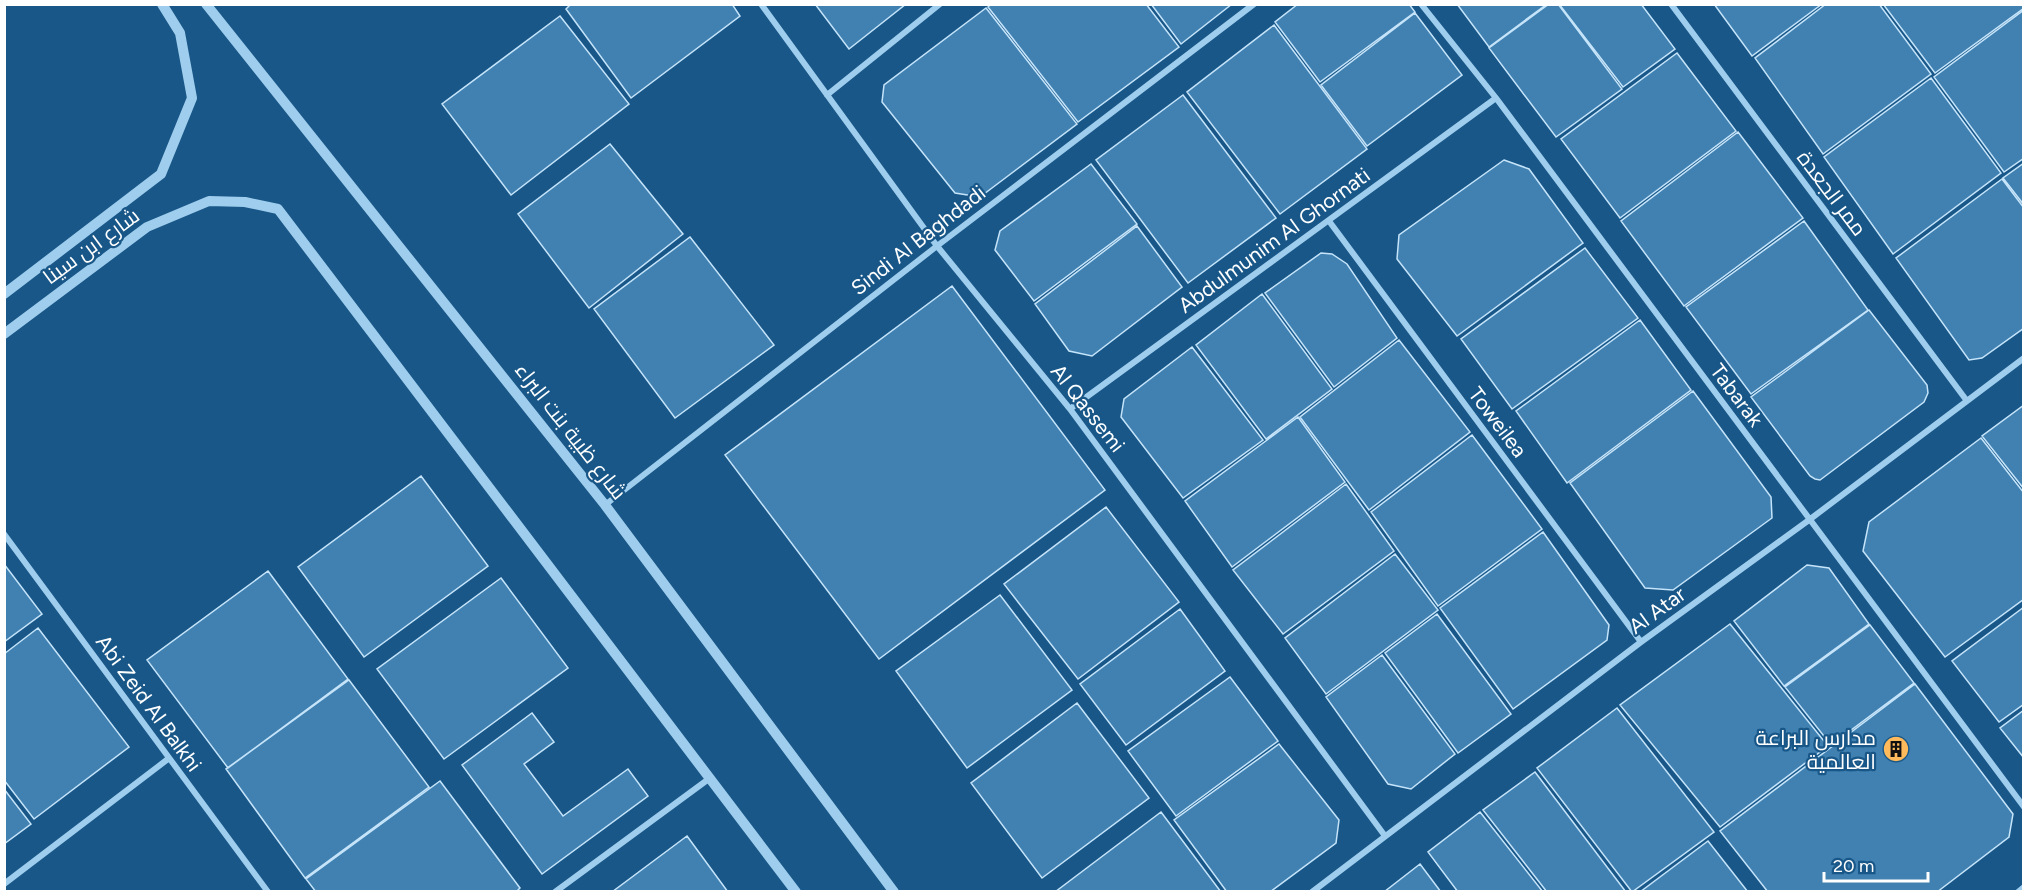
<svg xmlns="http://www.w3.org/2000/svg" width="2028" height="896" font-family="Figtree,Cairo,sans-serif">
<style>
.building{fill:#4081b1;stroke:#c5e4fa;stroke-width:1.5}
.lines{fill:none;stroke-linecap:round;stroke-linejoin:round}
.minor{stroke:#9fcded;stroke-width:6}
.tertiary{stroke:#9fcded;stroke-width:10}
.labels{text-anchor:middle;dominant-baseline:central;stroke-width:4.5;stroke-linejoin:round;paint-order:stroke}
.street-label{font-size:21px;fill:#fff;stroke:#185788}
.poi-label{font-size:21px;fill:#fff;stroke:#185788;text-anchor:end}
</style>
<rect width="100%" height="100%" fill="#185788"/>
<!-- building -->
<path class="building" d="M571,4H732L740,16L631,98L566,9Z
M815,4H906L849,49Z
M991,4H1146L1179,47L1078,122L988,7Z
M1151,4H1232L1181,44Z
M1298,4H1409L1415,12L1320,82L1275,22Z
M1457,4H1547L1489,47Z
M1549,4H1558L1622,89L1556,137L1489,48Z
M1559,4H1641L1675,49L1623,87Z
M1714,4H1822L1752,56Z
M1826,4H1879L1931,74L1823,154L1755,58Z
M1883,4H2024V8L1935,73Z
M986,8L1077,124L980,197L955,193L882,102L884,85Z
M2024,10V158L2004,172L1934,77Z
M1415,13L1462,75L1367,146L1321,85Z
M560,16L629,104L511,195L442,104Z
M1274,25L1367,149L1280,214L1187,92Z
M1677,53L1736,131L1620,218L1561,139Z
M1931,78L2001,173L1893,254L1824,157Z
M1183,95L1276,218L1188,283L1096,160Z
M1738,132L1803,218L1684,306L1621,221Z
M610,144L683,234L589,308L518,214Z
M1504,160L1529,169L1583,243L1457,336L1397,259L1399,235Z
M2024,163V205L2003,178Z
M1091,164L1137,224L1034,301L995,250L1000,231Z
M2002,179L2024,208V328L1982,358L1969,360L1896,258Z
M1804,221L1868,310L1751,394L1686,307Z
M1137,226L1182,287L1092,356L1069,351L1035,304Z
M690,237L774,345L675,418L594,309Z
M1585,248L1638,318L1512,409L1461,339Z
M1321,253L1332,254L1347,264L1397,338L1334,387L1265,293Z
M952,286L1105,490L879,659L725,455Z
M1262,294L1332,389L1266,439L1196,345Z
M1869,310L1927,385L1928,393L1924,402L1820,480L1815,479L1810,476L1751,397Z
M1640,320L1691,390L1567,483L1516,411Z
M1399,340L1470,432L1369,510L1300,417Z
M1192,347L1263,440L1183,498L1121,417L1124,399Z
M1693,391L1771,497L1772,518L1673,590L1645,588L1570,483Z
M2024,405V489L1982,436Z
M1298,417L1345,482L1232,567L1185,501Z
M1472,435L1542,529L1438,606L1371,512Z
M1981,438L2024,493V599L1945,657L1863,551L1869,522Z
M421,476L488,566L364,657L298,567Z
M1346,484L1394,551L1283,634L1233,570Z
M1106,507L1179,602L1078,679L1004,584Z
M1543,532L1609,625L1607,640L1513,709L1440,608Z
M1395,554L1438,610L1326,694L1285,638Z
M4,564L42,614L4,642Z
M1807,565L1829,568L1869,624L1784,686L1734,621Z
M268,571L348,679L228,768L147,660Z
M501,578L568,668L444,759L377,669Z
M1000,595L1072,690L967,768L896,671Z
M2024,607V704L1999,722L1952,661Z
M1180,609L1225,671L1126,745L1080,684Z
M1437,614L1511,714L1458,753L1385,653Z
M1730,624L1828,746L1720,827L1620,705Z
M1870,625L1914,683L1831,745L1785,687Z
M38,628L129,747L34,819L4,780V654Z
M1382,655L1455,754L1411,789L1388,784L1326,697Z
M1230,677L1278,741L1176,816L1128,751Z
M349,680L429,787L305,878L226,769Z
M1915,684L2013,814L2009,837L1937,892H1768L1720,831Z
M1077,703L1149,798L1042,878L971,783Z
M1617,708L1714,832L1632,892L1537,768Z
M2024,710V758L2000,728Z
M532,713L554,742L524,764L563,816L628,769L648,796L542,874L462,765Z
M1279,744L1339,820L1336,843L1270,892H1227L1174,820Z
M1535,772L1626,892H1547L1483,810Z
M440,781L520,888L516,892H316L306,879Z
M4,789L31,824L4,844Z
M1161,812L1221,892H1055Z
M1480,812L1543,892H1458L1428,852Z
M687,836L728,892H612Z
M1708,841L1748,892H1640Z
M1420,864L1441,892H1384Z"/>
<g class="lines">
<!-- minor -->
<path class="minor" d="M761,4L937,246L1070,409L1385,836
M1421,4L1496,98L2024,807
M1671,4L1967,401
M827,95L940,4
M1329,221L1641,642
M1070,409L1496,98
M605,505L937,246L1254,4
M4,534L268,892
M4,884L168,759
M555,892L710,778
M1312,892L1641,642L1809,520L2024,358
M2018,892L2024,887"/>
<!-- tertiary -->
<path class="tertiary" d="M206,4L605,505L894,892
M4,294L161,174L192,98L180,33L162,4
M4,334L147,227L209,201L245,202L278,209L796,892"/>
</g>
<!-- icons -->
<defs>
<g id="building-disc" transform="scale(1.35)"><circle r="9.5" fill="#ffba5c" stroke="#185788"/><path d="M-4-6H4V6H1V3H-1V6H-4ZM-2.5-4.3h1.7v1.8h-1.7ZM.8-4.3h1.7v1.8H.8ZM-2.5-1h1.7V.8h-1.7ZM.8-1h1.7V.8H.8Z" fill="#111"/></g>
</defs>
<g fill-rule="evenodd">
<use href="#building-disc" x="1896" y="749"/>
</g>
<g class="labels">
<!-- street labels -->
<g class="street-label">
<text transform="translate(1832 193) rotate(53)">ممر الجعدة</text>
<text transform="translate(918 240) rotate(-38)">Sindi Al Baghdadi</text>
<text transform="translate(1274 240) rotate(-36)">Abdulmunim Al Ghornati</text>
<text transform="translate(91 246) rotate(-36)">شارع ابن سينا</text>
<text transform="translate(1737 395) rotate(53)">Tabarak</text>
<text transform="translate(1088 408) rotate(52)">Al Qassemi</text>
<text transform="translate(1498 422) rotate(53)">Toweilea</text>
<text transform="translate(571 431) rotate(52)">شارع ظبية بنت البراء</text>
<text transform="translate(1657 610) rotate(-36)">Al Atar</text>
<text transform="translate(149 703) rotate(54)">Abi Zeid Al Balkhi</text>
</g>
<!-- poi labels -->
<g class="poi-label">
<text x="1876" y="737">مدارس البراعة<tspan x="1876" dy="24">العالمية</tspan></text>
</g>
</g>
<!-- border -->
<rect width="2028" height="896" fill="none" stroke="#ffffff" stroke-width="12"/>
<!-- scale -->
<path d="M1824 872v9h104v-9" fill="none" stroke="#ffffff" stroke-width="3"/>
<text x="1833" y="872" font-size="18" fill="#ffffff" stroke="#185788" stroke-width="4.5" paint-order="stroke">20 m</text>
</svg>
